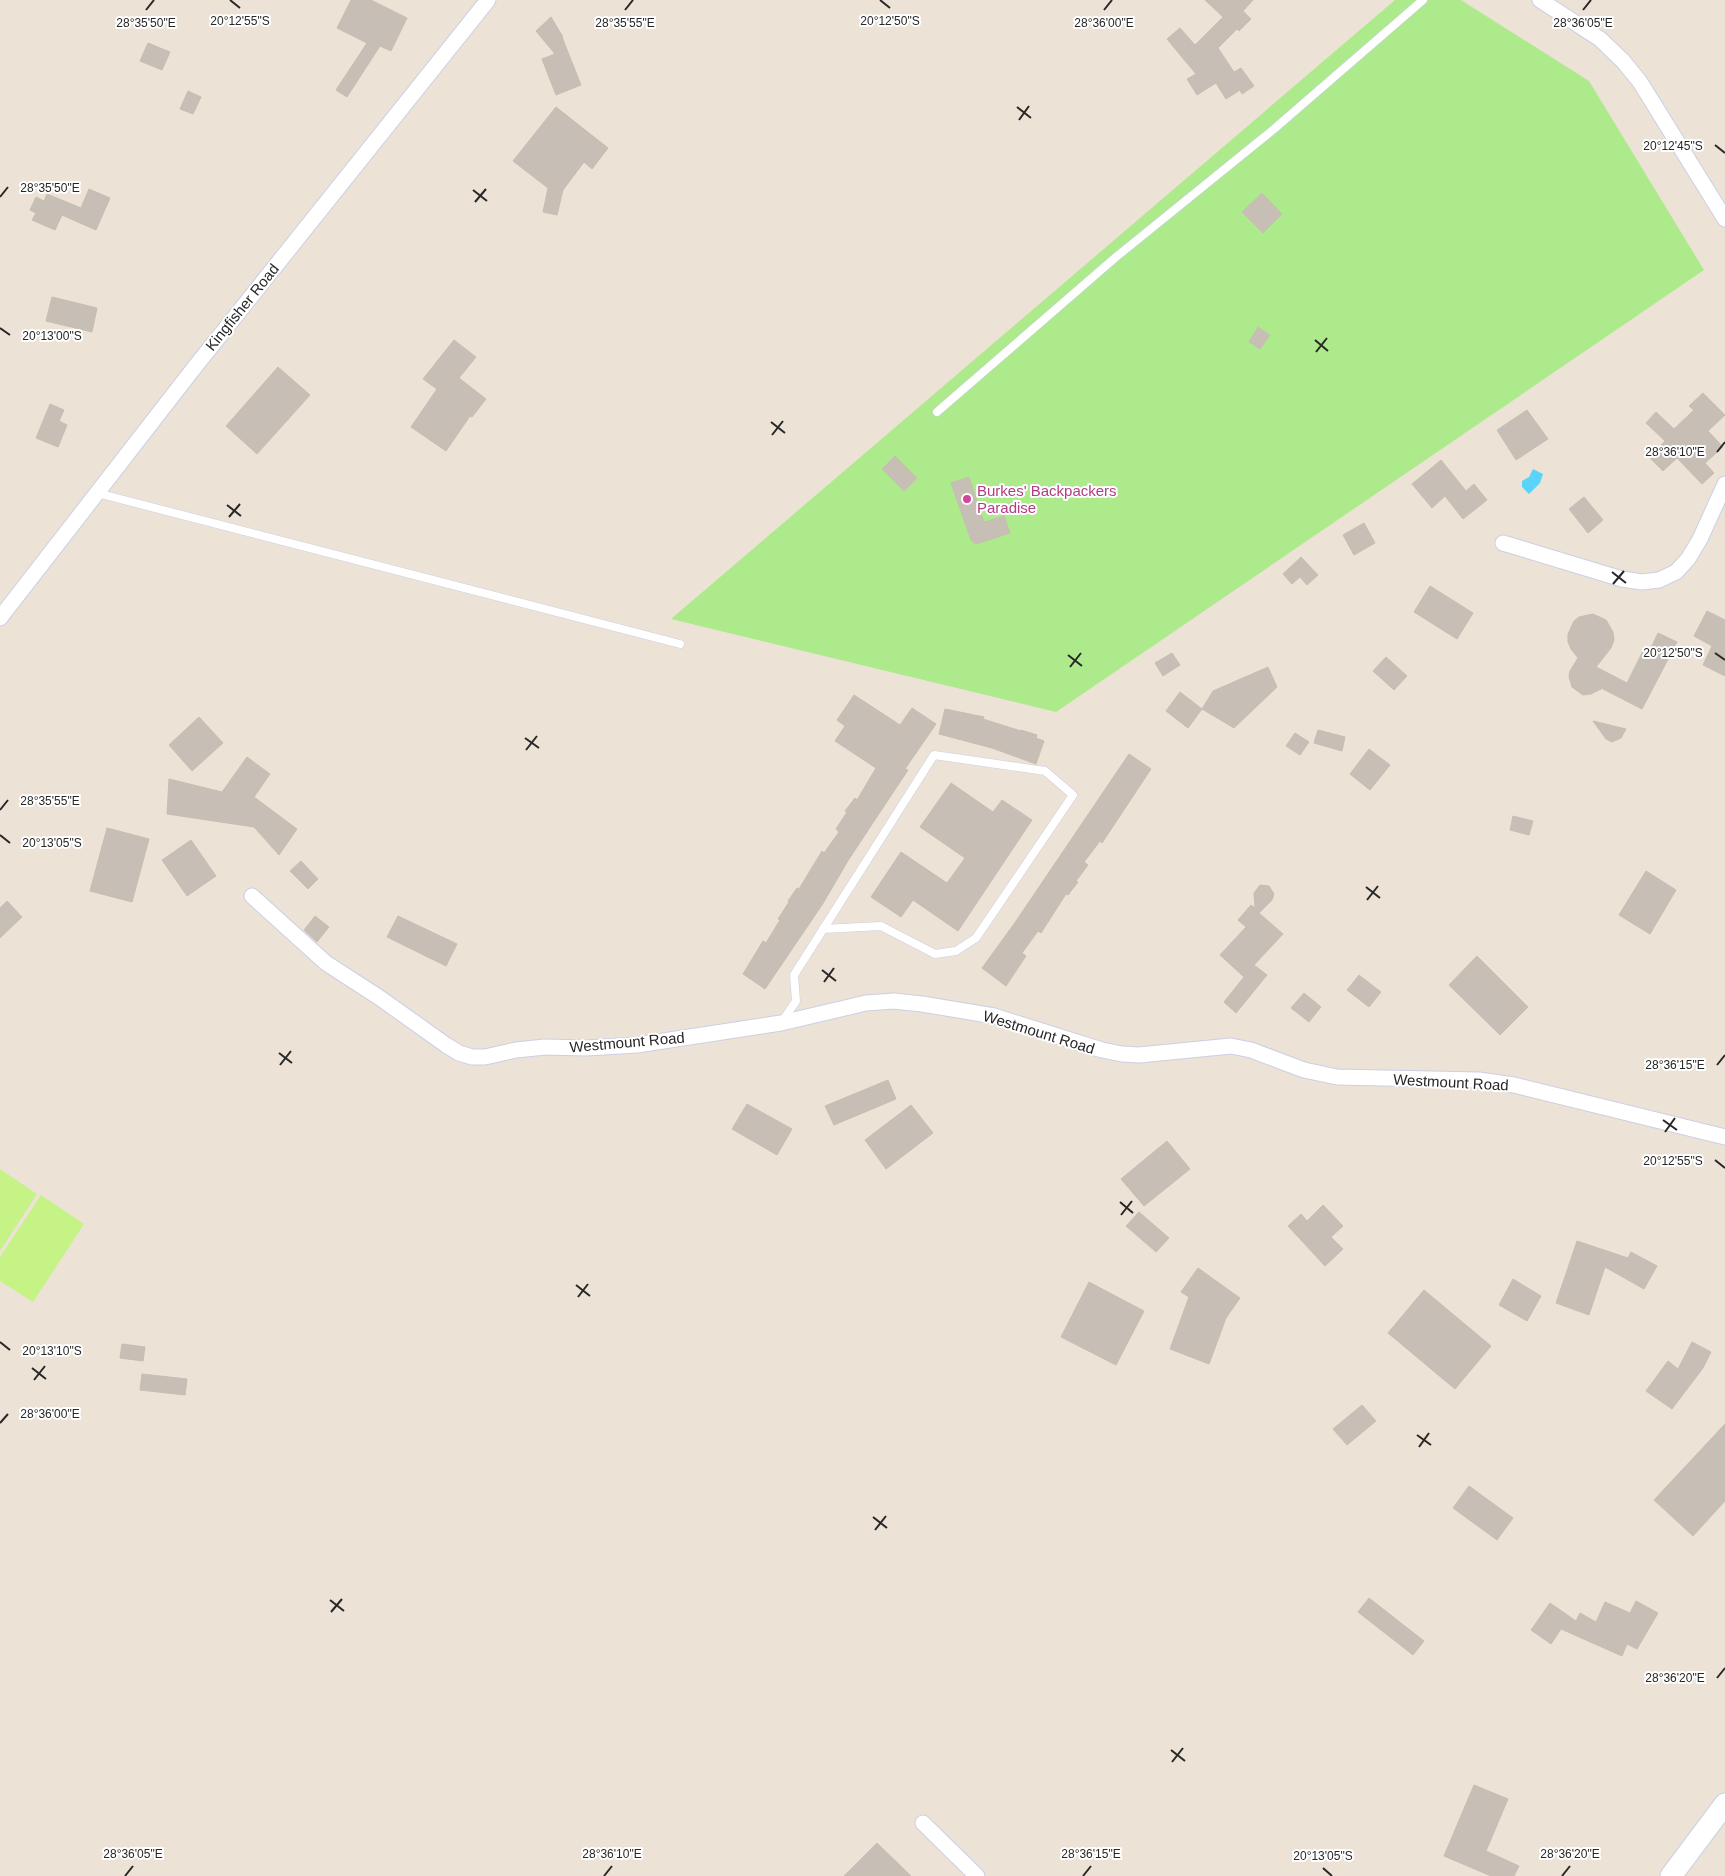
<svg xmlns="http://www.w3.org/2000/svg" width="1725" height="1876" font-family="Arial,sans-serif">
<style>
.green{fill:#adea8b}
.pitch{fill:#c6f385}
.water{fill:#5bd4fc}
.building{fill:#c7bfb6;stroke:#c7beb0}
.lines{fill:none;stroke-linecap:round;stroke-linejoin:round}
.service-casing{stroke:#cbd0e3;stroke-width:9}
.minor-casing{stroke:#cbd0e3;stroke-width:17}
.secondary-casing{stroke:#cbd0e3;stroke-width:23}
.service{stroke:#fff;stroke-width:8}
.minor{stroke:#fff;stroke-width:15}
.secondary{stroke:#fff;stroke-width:21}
.ticks{fill:none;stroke:#272727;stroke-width:2}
.hotel-dot{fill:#d1479c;stroke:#fff;stroke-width:2}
.labels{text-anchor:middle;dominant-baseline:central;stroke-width:4;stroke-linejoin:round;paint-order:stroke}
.street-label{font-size:15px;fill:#272727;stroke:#fff}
.hotel-label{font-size:15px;fill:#b23c85;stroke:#fff;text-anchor:start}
.ticks-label{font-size:12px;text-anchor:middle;fill:#272727;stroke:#fff;stroke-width:4;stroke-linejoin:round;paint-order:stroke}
</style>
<rect width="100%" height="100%" fill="#ece2d6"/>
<!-- green -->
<path class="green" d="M1395,0H1461L1589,81L1704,270L1056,712L671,619Z"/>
<!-- pitch -->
<path class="pitch" d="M0,1169L37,1194L0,1251Z
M41,1195L84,1224L33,1302L0,1281V1257Z"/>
<!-- water -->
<path class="water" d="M1533,469L1543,474L1540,483L1529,494L1522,487V481L1529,477Z"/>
<!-- building -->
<path class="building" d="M351,0H371L407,18L391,51L380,46L347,97L336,90L367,43L337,28Z
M1205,0H1253L1243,11L1251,19L1239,31L1237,29L1218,48L1234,72L1241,68L1254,86L1242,94L1240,90L1226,99L1216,83L1197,95L1187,79L1196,74L1167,39L1180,28L1195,45L1223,17Z
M551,17L563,37H562L581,85L556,95L542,59L555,54L536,31Z
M148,43L170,52L162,70L140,61Z
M188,91L201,97L193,114L180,109Z
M556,107L608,148L592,169L584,162L563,190L557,215L543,212L548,188L513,161Z
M89,189L110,198L96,230L62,215L55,230L32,220L36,213L30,210L36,197L44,201L47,194L81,208Z
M1262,193L1282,214L1263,233L1242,212Z
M52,297L97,308L92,332L46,321Z
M1258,327L1270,335L1260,349L1249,342Z
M454,340L476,357L459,378L486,399L472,417L470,416L446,451L411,427L437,389L423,379Z
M278,367L310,395L257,454L226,426Z
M1703,393L1725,415L1708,431L1723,447L1705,463L1714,473L1702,484L1677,458L1663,471L1649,457L1665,441L1646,423L1656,412L1674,429L1694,410L1689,406Z
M50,404L64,410L59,421L67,425L58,447L36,438Z
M1527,410L1548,439L1516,460L1497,430Z
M895,456L917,478L904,491L882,469Z
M1441,460L1466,491L1474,484L1487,500L1463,519L1445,496L1432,508L1412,484Z
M969,477L984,522L1004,516L1010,533L976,544L971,540L951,483Z
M1584,497L1603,520L1588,533L1569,509Z
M1364,523L1375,543L1354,555L1343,535Z
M1301,557L1318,575L1307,585L1300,577L1292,584L1283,574Z
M1430,586L1473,613L1457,639L1414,612Z
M1707,611L1725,620V676L1703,665L1712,646L1694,636Z
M1593,614L1606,620L1613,632L1614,640L1611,648L1596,667L1627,683L1644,649L1649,652L1658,633L1677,642L1642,709L1601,688V689L1591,694L1583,695L1572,687L1569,677L1570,671L1578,658L1571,649L1568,642V634L1574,621L1579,617Z
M1172,653L1180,665L1163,676L1155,663Z
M1386,657L1407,676L1394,690L1373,671Z
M1268,667L1277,687L1234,728L1202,709L1213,691Z
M1180,692L1202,709L1188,728L1166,711Z
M854,695L900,725L912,708L936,724L905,769L908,770L849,859L822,905L765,989L743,974L763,941L766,943L780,920L778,919L789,902L788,901L797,888L799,889L822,851L824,853L839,832L836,829L847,812L845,811L855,798L857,800L876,768L835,741L845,726L837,720Z
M945,709L984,717L983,719L1021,731V730L1037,735L1036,738L1044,741L1036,764L992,748L939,734Z
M199,717L223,743L192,771L169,745Z
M1593,721L1626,729L1621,738L1612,742L1606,739Z
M1318,730L1345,737L1342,751L1314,743Z
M1295,733L1309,742L1300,755L1286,746Z
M1369,749L1390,765L1370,790L1350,774Z
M1129,754L1151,769L1102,843L1100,841L1084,862L1088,865L1076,881L1078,882L1068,895L1066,894L1041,933L1038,931L1022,953L1026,956L1006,986L982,968L1014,924Z
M247,757L270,774L254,797L297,829L279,855L254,827L167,814L169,779L222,792Z
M951,783L993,812L1002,800L1032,820L958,931L913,900L901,917L871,897L901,852L947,883L965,858L920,827Z
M1513,816L1533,821L1529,835L1510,830Z
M107,828L149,839L132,902L90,891Z
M191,840L216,876L187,896L162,860Z
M301,861L318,879L308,889L290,871Z
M1646,871L1676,890L1650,934L1619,915Z
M1260,885L1269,886L1274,894L1272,900L1259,913L1283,934L1254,965L1267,975L1236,1013L1224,1002L1244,977L1220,955L1246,927L1238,920L1251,905L1255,908L1254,893Z
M7,901L22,917L0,938V908Z
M315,916L329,927L317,942L304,930Z
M398,916L457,944L446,966L387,937Z
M1477,956L1528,1007L1500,1035L1449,985Z
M1359,975L1381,992L1369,1007L1347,990Z
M1304,993L1321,1007L1309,1022L1291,1008Z
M888,1080L896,1099L834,1125L825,1106Z
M747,1104L792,1129L777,1155L732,1129Z
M911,1105L933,1133L886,1169L865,1140Z
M1167,1141L1190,1169L1144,1206L1121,1179Z
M1323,1205L1343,1226L1331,1237L1343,1249L1325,1266L1288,1226L1301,1214L1307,1221Z
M1139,1212L1169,1238L1156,1252L1126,1226Z
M1577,1241L1628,1258L1631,1252L1657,1266L1644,1289L1605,1267L1589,1315L1556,1303Z
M1198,1268L1240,1298L1226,1318L1209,1364L1170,1349L1189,1297L1181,1292Z
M1513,1279L1541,1296L1527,1321L1499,1305Z
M1089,1282L1144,1311L1116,1365L1061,1337Z
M1424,1290L1491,1346L1455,1389L1388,1333Z
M1692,1342L1711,1352L1703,1368L1672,1409L1646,1391L1668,1361L1678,1369Z
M122,1344L145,1347L143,1361L120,1358Z
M142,1374L187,1379L185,1395L140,1390Z
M1362,1405L1376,1421L1347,1445L1333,1429Z
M1725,1424V1501L1693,1536L1654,1500Z
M1469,1486L1513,1518L1497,1540L1453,1508Z
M1369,1598L1424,1641L1413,1655L1358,1612Z
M1636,1601L1658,1613L1637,1649L1627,1644L1622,1656L1561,1629L1551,1644L1531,1630L1550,1603L1576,1621L1580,1613L1596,1622L1605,1602L1630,1613Z
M1474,1785L1508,1799L1486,1851L1519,1866L1514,1876H1491L1444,1856Z
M877,1843L911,1876H844Z"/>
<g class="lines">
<!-- service casing -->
<g class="service-casing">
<path id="service" d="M937,412L1116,257L1274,129L1423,0
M97,493L680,644
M782,1022L796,1001L794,975L934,755L1045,771L1073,795L976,938L956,951L935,954L881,926L823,929"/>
</g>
<!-- minor casing -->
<g class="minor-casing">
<path id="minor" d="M1540,0L1600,39L1623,61L1640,82L1725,219
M1503,543L1622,579L1642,582L1659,580L1676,572L1688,559L1700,539L1725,484
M0,618L194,368L488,0
M252,896L326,963L380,998L446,1045L459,1053L472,1057H485L516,1050L545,1047L586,1048L637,1045L781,1023L866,1003L894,1001L922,1004L994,1016L1102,1050L1122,1054L1139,1055L1231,1046L1251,1050L1304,1070L1337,1077L1479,1080L1514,1085L1725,1137
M923,1823L977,1876"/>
</g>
<!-- secondary casing -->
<g class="secondary-casing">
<path id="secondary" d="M1671,1876L1725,1804"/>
</g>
<!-- service -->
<use href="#service" class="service"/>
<!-- minor -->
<use href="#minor" class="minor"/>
<!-- secondary -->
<use href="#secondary" class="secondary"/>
</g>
<!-- ticks -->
<path class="ticks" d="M230,0L240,8M880,0L890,8M146,10L154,0M625,10L633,0M1104,10L1112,0M1583,10L1591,0M1017,107L1031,118M1019,120L1029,106M1715,145L1725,153M473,190L487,201M0,197L8,187M475,202L486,189M0,328L10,335M1315,340L1328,351M1316,352L1327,338M771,422L785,433M772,435L783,421M1717,452L1725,442M227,505L241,516M229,517L240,504M1612,572L1626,583M1613,584L1624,571M1715,653L1725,660M1068,655L1082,666M1070,667L1081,653M525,738L539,748M526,750L537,736M0,810L8,800M0,835L10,843M1366,887L1380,898M1367,900L1378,886M822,970L836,981M824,982L834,968M279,1053L292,1063M280,1065L291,1051M1717,1065L1725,1055M1663,1120L1677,1130M1665,1132L1675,1118M1715,1160L1725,1168M1120,1202L1133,1213M1121,1215L1132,1201M576,1285L590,1296M578,1297L588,1284M0,1342L10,1350M32,1368L46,1379M34,1380L45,1366M0,1423L8,1414M1417,1435L1431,1445M1419,1447L1429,1433M873,1517L887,1528M875,1530L886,1516M330,1600L344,1611M331,1612L342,1599M1717,1678L1725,1668M1171,1750L1185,1761M1172,1762L1183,1748M1323,1868L1332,1876M125,1876L133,1866M604,1876L612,1866M1083,1876L1091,1866M1562,1876L1570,1866"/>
<!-- markers -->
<circle class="hotel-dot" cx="967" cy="499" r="5"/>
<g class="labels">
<!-- street labels -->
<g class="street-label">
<text transform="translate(242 307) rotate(-51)">Kingfisher Road</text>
<text transform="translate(1039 1032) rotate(17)">Westmount Road</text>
<text transform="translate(627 1042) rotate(-5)">Westmount Road</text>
<text transform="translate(1451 1082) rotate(3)">Westmount Road</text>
</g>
<!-- hotel labels -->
<g class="hotel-label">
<text x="977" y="490">Burkes' Backpackers<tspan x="977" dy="17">Paradise</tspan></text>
</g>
</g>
<g class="ticks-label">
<text x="240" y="25">20°12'55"S</text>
<text x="890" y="25">20°12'50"S</text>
<text x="625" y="27">28°35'55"E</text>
<text x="146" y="27">28°35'50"E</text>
<text x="1104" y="27">28°36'00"E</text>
<text x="1583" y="27">28°36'05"E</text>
<text x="1673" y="150">20°12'45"S</text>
<text x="50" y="192">28°35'50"E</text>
<text x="52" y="340">20°13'00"S</text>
<text x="1675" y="456">28°36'10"E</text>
<text x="1673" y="657">20°12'50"S</text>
<text x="50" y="805">28°35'55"E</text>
<text x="52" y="847">20°13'05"S</text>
<text x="1675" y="1069">28°36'15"E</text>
<text x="1673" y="1165">20°12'55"S</text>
<text x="52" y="1355">20°13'10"S</text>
<text x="50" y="1418">28°36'00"E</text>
<text x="1675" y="1682">28°36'20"E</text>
<text x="133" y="1858">28°36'05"E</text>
<text x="612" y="1858">28°36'10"E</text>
<text x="1091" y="1858">28°36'15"E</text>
<text x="1570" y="1858">28°36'20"E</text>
<text x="1323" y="1860">20°13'05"S</text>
</g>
</svg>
